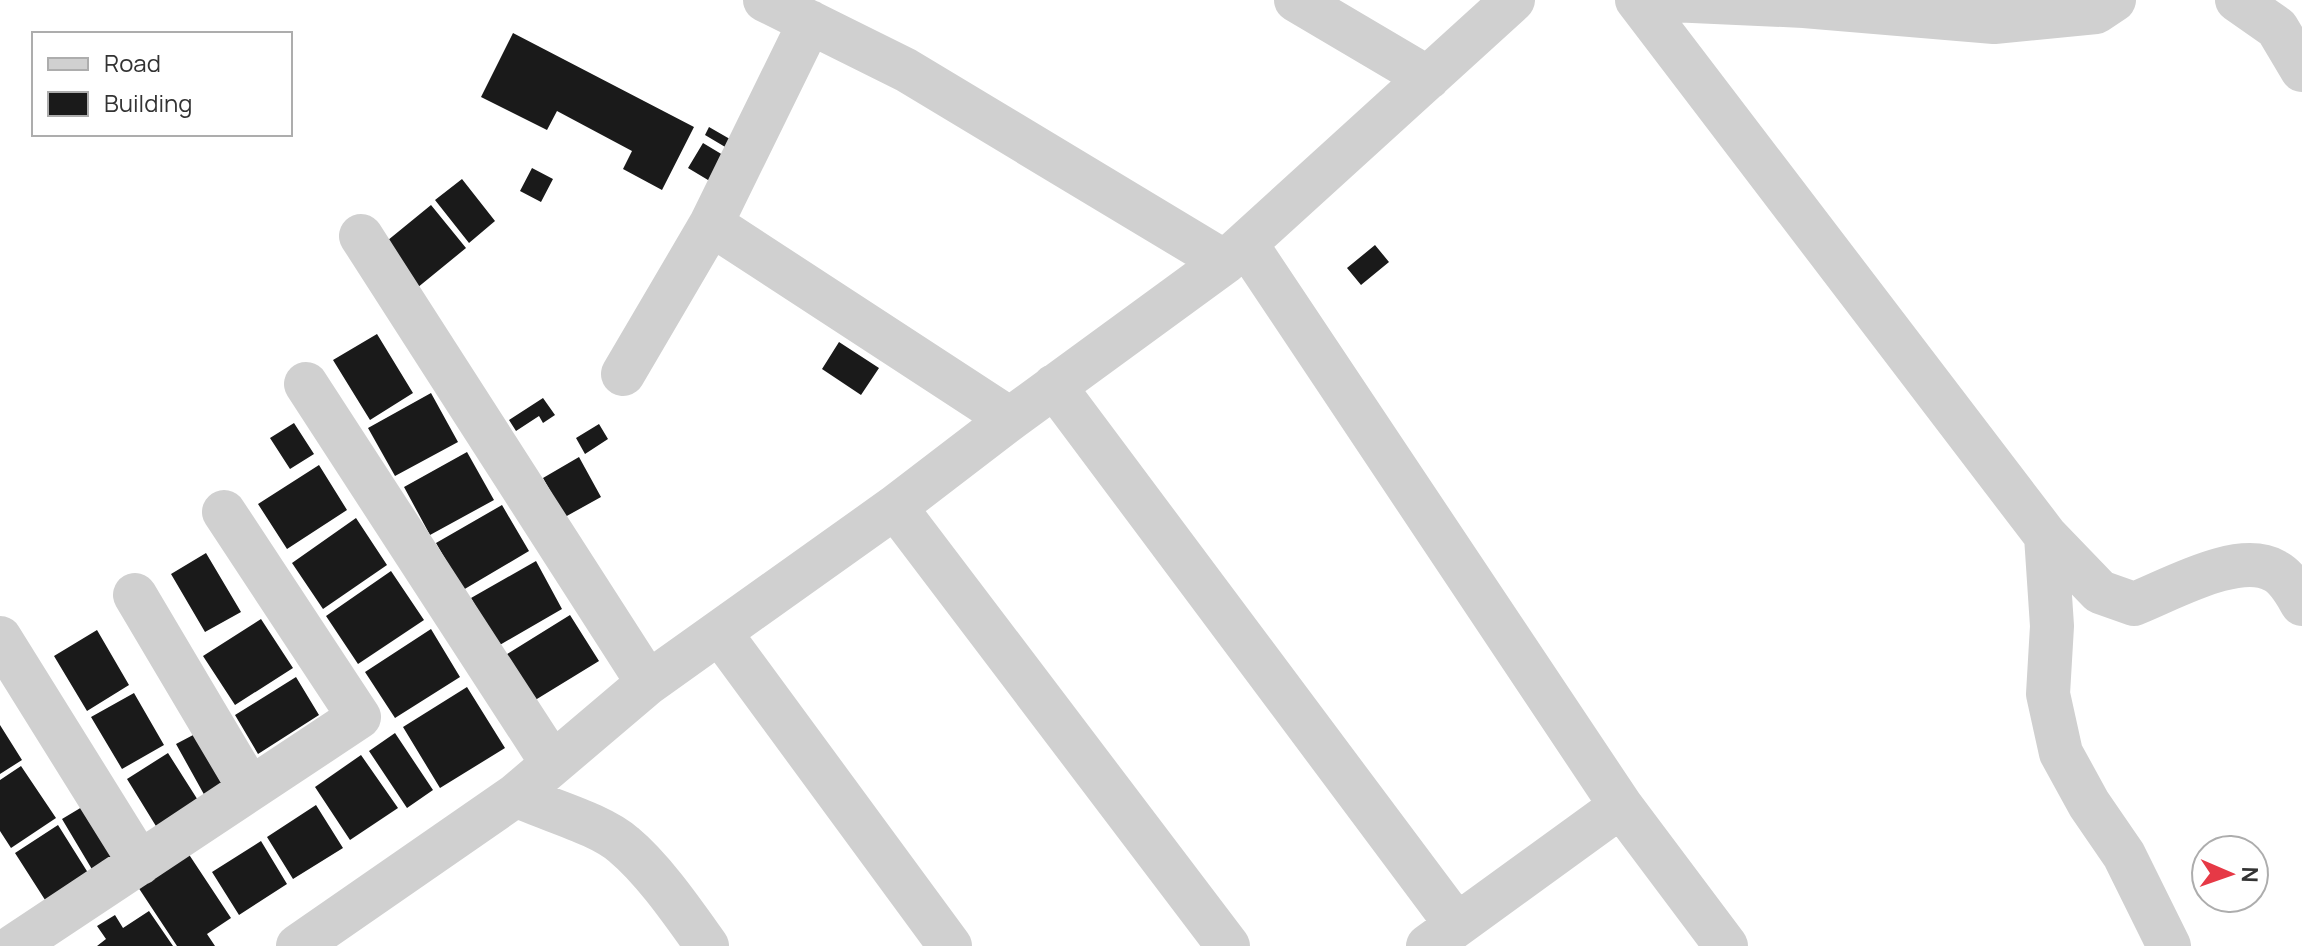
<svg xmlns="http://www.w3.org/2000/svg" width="2302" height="946" font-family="Manrope,sans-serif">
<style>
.building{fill:#1a1a1a}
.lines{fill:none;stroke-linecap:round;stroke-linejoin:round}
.minor{stroke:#d0d0d0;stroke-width:44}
</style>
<rect width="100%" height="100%" fill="#fff"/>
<!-- building -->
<path class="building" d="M513,33L694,127L662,190L623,169L632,151L557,111L547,130L481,97Z
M709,127L742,146L737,154L705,135Z
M703,143L728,158L713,183L688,168Z
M532,168L553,179L541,202L520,191Z
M462,179L495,221L469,243L435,200Z
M431,205L466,248L417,288L382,245Z
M1375,245L1389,262L1361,285L1347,268Z
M377,334L413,393L370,420L333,360Z
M839,342L879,368L861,395L822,369Z
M431,393L458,442L395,476L368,428Z
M543,398L555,415L543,423L539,416L516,431L509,420Z
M294,423L314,454L290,469L270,438Z
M599,424L608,439L585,454L576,438Z
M467,452L494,500L430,535L404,487Z
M579,457L601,497L565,517L543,478Z
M319,465L347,510L287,549L258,504Z
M502,505L529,551L463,590L436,543Z
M356,518L387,565L323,609L292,563Z
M206,553L241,612L205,632L171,574Z
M536,561L562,609L498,646L471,598Z
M391,571L424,620L358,664L326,616Z
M570,615L599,661L532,702L504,656Z
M261,619L293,668L235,705L203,656Z
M431,629L460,677L395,718L365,672Z
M97,630L129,685L87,711L54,656Z
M296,677L319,715L258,754L235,715Z
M467,687L505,748L440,788L403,727Z
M134,693L164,745L122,769L91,717Z
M0,725L22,760L0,774Z
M395,733L433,790L407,808L369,751Z
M195,734L224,788L206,798L176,744Z
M168,753L201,805L159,831L127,779Z
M361,755L398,808L350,840L315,787Z
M21,766L56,818L11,848L0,831V780Z
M87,804L118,856L93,871L62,819Z
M316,805L343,848L293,879L267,837Z
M58,825L90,876L47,903L15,853Z
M261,841L287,884L239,915L212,872Z
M188,853L231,918L207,934L215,946H177L138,887Z
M149,911L173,946H97L106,939L97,926L115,915L123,928Z"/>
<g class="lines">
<!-- minor -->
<path class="minor" d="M765,0L906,70L1225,262
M1296,0L1428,78
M1637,0L2046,536L2100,592L2134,604C2170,590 2239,550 2275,571C2288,578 2295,592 2302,604
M1671,0L1804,6L1994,22L2096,12L2114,0
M2237,0L2277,28L2302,70
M711,224L1010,419
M361,236L648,683
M1246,244L1621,806L1726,946
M623,374L711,224L810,22
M306,384L552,763
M1054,386L1456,924
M895,507L1228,946
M2046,536L2052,626L2048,694L2061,753L2089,804L2124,855L2169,946
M135,595L250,789
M720,633L950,946
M0,638L140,863
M516,795C547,810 599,823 624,845C654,870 684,914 707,946
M14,946L359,717L224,512
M298,946L516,795L648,683L895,507L1010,419L1225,262L1513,0
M1428,946L1621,806"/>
</g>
<!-- legend -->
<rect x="32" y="32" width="260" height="104" fill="#ffffff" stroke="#adadad" stroke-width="2"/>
<rect x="48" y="58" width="40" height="12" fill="#d0d0d0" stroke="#adadad" stroke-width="2"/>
<text x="104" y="72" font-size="24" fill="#333333">Road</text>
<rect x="48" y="92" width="40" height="24" fill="#1a1a1a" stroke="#adadad" stroke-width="2"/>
<text x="104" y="112" font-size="24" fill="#333333">Building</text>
<!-- north arrow -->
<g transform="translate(2230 874) rotate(92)"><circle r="38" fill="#ffffff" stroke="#adadad" stroke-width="2"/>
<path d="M0-6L14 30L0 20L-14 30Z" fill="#e63946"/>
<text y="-12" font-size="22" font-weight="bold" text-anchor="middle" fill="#333333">N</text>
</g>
</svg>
